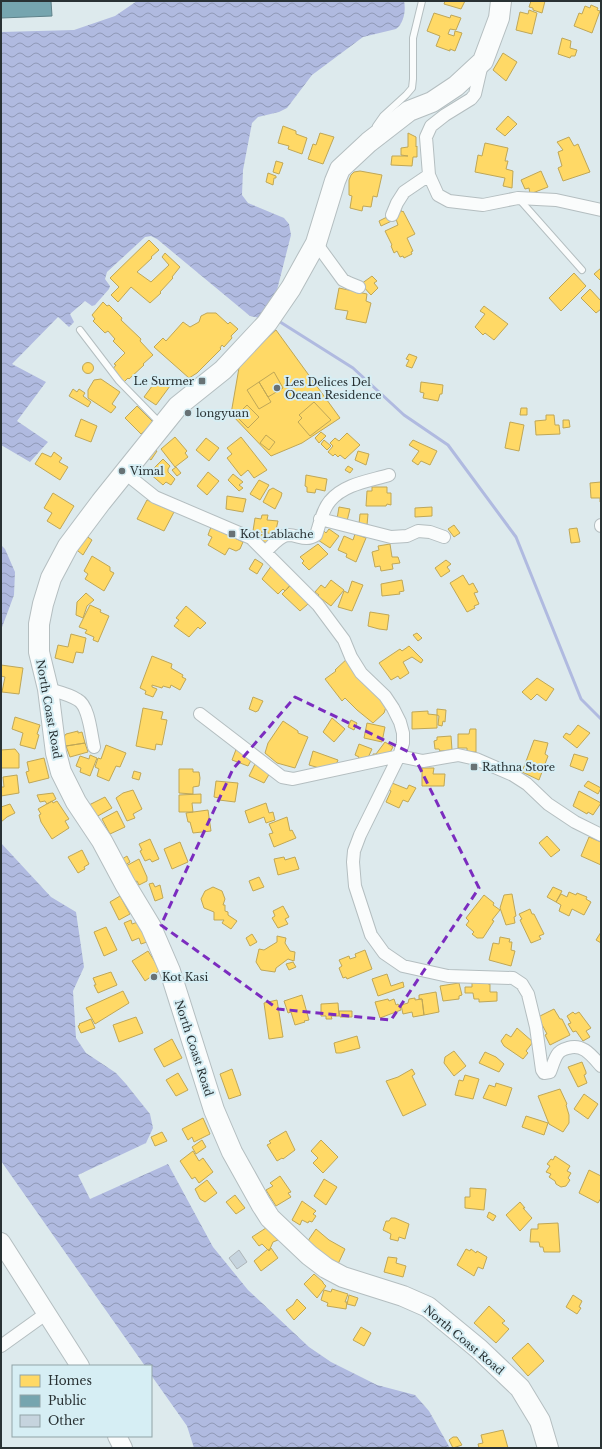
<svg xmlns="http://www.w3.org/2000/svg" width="602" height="1449" font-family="'Libre Baskerville',serif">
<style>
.water{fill:url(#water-waves)}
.homes{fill:#ffd966;stroke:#bfa757}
.public{fill:#76a5af;stroke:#5f828a}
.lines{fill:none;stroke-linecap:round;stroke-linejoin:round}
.stream{stroke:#b0bae0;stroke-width:3}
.building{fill:#c6d4de;stroke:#adb5b9}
.lane-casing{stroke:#b4bec0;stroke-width:8}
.street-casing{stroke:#b4bec0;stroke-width:14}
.secondary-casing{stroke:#b4bec0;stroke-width:20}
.primary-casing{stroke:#b4bec0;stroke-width:22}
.lane{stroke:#fafcfc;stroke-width:6}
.street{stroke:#fafcfc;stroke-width:12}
.secondary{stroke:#fafcfc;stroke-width:18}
.primary{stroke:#fafcfc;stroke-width:20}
.marked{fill:none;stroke:#7b2cbf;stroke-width:3;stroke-dasharray:8 5;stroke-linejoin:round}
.poi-dot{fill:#687275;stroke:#d6eef4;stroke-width:1.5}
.labels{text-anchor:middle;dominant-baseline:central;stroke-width:4;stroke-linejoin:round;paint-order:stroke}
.poi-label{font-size:11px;fill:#293234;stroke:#d6eef4;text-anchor:start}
.street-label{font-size:11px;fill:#293234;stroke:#d6eef4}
</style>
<defs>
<pattern id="water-waves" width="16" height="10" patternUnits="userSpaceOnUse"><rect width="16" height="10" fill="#b0bae0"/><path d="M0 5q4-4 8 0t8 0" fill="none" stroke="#8f98b6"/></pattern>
</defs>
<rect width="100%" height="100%" fill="#ddeaed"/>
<!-- water -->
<path class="water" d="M137,1H404C406,10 404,23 396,29L363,37L312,75L287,108L279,112L258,117L252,123L243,170L242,195L248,203L284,218L289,224L291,235L277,290L267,314L260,318L250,316L157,239L151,236L145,237L107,272L105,279L110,286L109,289L95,305L92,306L85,301L70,314L74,322L69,327L58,317L12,364L46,382L17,421L48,442L30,462L1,445V32L74,30L115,16Z
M1,545L5,549L15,572L14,595L1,630Z
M1,843L51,897L76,912L84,967L73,991L76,1038L86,1053L116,1073L126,1084L150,1114L153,1128L146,1143L78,1175L90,1199L168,1164L213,1247L248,1290L309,1347L331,1362L377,1385L415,1395L429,1411L450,1448H194L187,1426L151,1375V1366H145L1,1161Z"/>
<!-- homes -->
<path class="homes" d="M445,1H465L461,9L444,4Z
M531,1H545L542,13L533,10V8L529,7Z
M591,5L598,8L597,10L600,11L592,33L574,26L579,13L582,14L585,6L590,8Z
M529,10L537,13L532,34L516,30L520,12L528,14Z
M434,13L450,18L451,15L461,18L456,30L450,29L448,34L454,36L455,31L462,33L455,51L450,49V51L436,46L440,36L427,31Z
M562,38L571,41L570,48L577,50L575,56H571L570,58L558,54Z
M503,53L517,62L506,81L493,70Z
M508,116L517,124L505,136L496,129Z
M283,126L296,131V134L307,138L302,154L288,149L289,146L278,143Z
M320,133L334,137L323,164L308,159L313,144L316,145Z
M408,133L416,137V147L417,146V157H413L412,166L391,165L392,156H408L401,155V148L408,147Z
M569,137L574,146L578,144L590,172L563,181L558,168L562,166L558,152L563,150L557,142Z
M485,143L508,148L505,161H508L506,169L513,171L512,188L503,186L505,178L475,172L478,155L482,156Z
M276,161L283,163L279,174L273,172Z
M360,171L382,175L377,197L373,196L371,207L363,206L362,211L350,208L352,196L349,195V180L351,175L354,172Z
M541,171L548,187L530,194L529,188L525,189L521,180Z
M268,173L276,176V178H274L273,185L266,182Z
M401,210L402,212L403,211L415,234L407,238L413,251L411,252L412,254L404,258L403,256L400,257L397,251L394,253L391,246L392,245L385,231L398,225L396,219L381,226L379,221Z
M149,240L159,250L151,257L152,258L137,272L151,282L169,265L162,257L165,253L180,267L172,277L173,278L160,292L161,293L150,303L131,287L118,302L111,295L119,287L110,278Z
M601,268V281L594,274Z
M574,273L586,286L561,311L549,298Z
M372,276L377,281L374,283L378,288L371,295L361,284Z
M339,288L367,294L366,301L371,303L366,323L346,319L348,311L335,309Z
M590,289L601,301V309L596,313L581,298Z
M103,302L107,306L109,305L122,318L121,320L141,339L140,341L153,355L143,364L144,365L129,379L128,378L124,382L112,370L116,365L114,364L125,353L113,341L115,339L108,331L105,333L93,321L95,319L92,315Z
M484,306L508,324L494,340L485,333L483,335L475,327L485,314L480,311Z
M207,313H216L228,324L230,322L238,329L231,336L232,338L224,347L222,345L220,348L221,349L197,373L189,378L154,347L163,338L166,341L183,322L190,327L199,322L201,316Z
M276,330L340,418L302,443L271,456L231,414L240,362Z
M409,354L417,357L412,368L406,366L409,360L406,359Z
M82.5 368a5.5 5.5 0 1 1 11 0a5.5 5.5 0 1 1-11 0Z
M274,372L283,388L268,397L259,382Z
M158,378L170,386L156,405L144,397Z
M101,379L120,392L112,404L116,407L111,413L88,398V390L94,380Z
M259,382L271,402L259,409L247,390Z
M421,382L443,385L442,394H440L438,401L423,398L424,393L420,392Z
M73,389L77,392L79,389L85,393L83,396L91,402L88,407L69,396Z
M314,402L331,420L310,436L298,422L302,418L299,415Z
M247,405L259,417L248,428L236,416Z
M137,406L154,423L141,434L125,418Z
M521,408H527V415H520Z
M546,415H554L555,425H559L560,434L536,435L535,421L546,420Z
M81,419L97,426L91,442L75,436Z
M563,420H569L570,427L563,428Z
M510,422L524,425L519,451L505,448Z
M321,432L326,436L319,443L315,438Z
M347,433L360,445L345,459L340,455L338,457L335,454L333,456L328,452L333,446L330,443L335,438L339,441Z
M266,435L275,442L269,450L260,443Z
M175,437L187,451L185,453L188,457L175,467L161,449Z
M241,437L267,470L254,478L248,470L241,476L227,458L232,454L227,448Z
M206,438L219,448L209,461L196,450Z
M324,440L331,446L327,450L321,444Z
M413,440L437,451L430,465L421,461L418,465L412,461L419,451L409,445Z
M152,448L157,451L151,460L146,456Z
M358,451L369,454L366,465L355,460Z
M54,452L62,458L59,462L68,467L60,480L35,464L42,453L51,457Z
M163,459L170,466L168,469V472L175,479L171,485L166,482L163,485L149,473Z
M348,466L353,469L350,473L345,470Z
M176,467L181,473L177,476L172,470Z
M208,472L219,481L207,495L197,486Z
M233,474L243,482L239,485L243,488L239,491L228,480Z
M306,475L327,479L325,491L316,489L315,493L307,492V487L305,486Z
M259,480L269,485L260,500L250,494Z
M601,482V502H600V498H591L590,483Z
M372,487H387V493H391V505L387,504L386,506H366L367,491H372Z
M273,488L282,493L281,497L275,509L263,502L269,490Z
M53,493L74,506L60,529L47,521L52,513L44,508Z
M227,496L246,499L243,512L226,509Z
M147,500L174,512L164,531L137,519Z
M339,507L350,509L347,521L337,519Z
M432,507V516L415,517V508Z
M360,514H368L367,525L359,524Z
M262,515H268L267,520L278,521L275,534L253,531L255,518L261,519Z
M454,525L460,533L454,537L448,529Z
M211,527L243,542L240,549L236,551L229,548L225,555L208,545L212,537L208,535Z
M577,528L580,542L571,543L569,529Z
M329,529L339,536L330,548L318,540L324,531L326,533Z
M82,533L92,540L83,555L73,547Z
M262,534L270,541L267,544L259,538Z
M355,534L366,538L356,562L346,557L347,554L338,550L344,536L353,540Z
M318,544L328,554L309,570L302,563L304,561L300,557Z
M390,544L392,557H398L400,563L392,564L393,569L381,571L380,566L375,567L372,552L379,550L378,546Z
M92,556L110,567V571L114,573L104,591L85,579L88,574L84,571Z
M255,559L263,564L257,574L249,569Z
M446,560L451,564L447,567L450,571L441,577L435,568Z
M272,565L278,571L277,573L291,584L285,591L283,589L278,594L262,579Z
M463,575L469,585L473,583L478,592L474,593L479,604L474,606L475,608L467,612L450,583Z
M331,580L344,590L331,606L318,596L319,595L315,592L321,585L325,588Z
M402,580L404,591L399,592L400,594L382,596L381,584Z
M352,581L363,585L352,611L338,607L344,591L348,593Z
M292,584L302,595L301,597L308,604L300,611L282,594Z
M86,593L94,600L87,606L83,618L76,615L77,602Z
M90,605L101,610L100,612L109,616L98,642L93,640L94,637L85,633L87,630L79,627Z
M186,606L206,623L200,629L198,627L189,637L174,626L179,620L176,618Z
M370,612L389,615L387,630L379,629L368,626Z
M417,633L422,638L418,641L413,635Z
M71,634L86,638L83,653L76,652L73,663L55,658L58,645L68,647Z
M409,646L423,660L421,663L412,657L403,662L409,673L400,679L398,676L391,680L379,663L400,649L402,651Z
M152,656L172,664L171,668L183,675L182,677L186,679L180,690L171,685L170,688L163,686L162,688L152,685V687L157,689L153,697L145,694L146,691L140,688Z
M349,657L387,704L384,713L373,723L357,710L345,698L342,701L325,679L336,671L335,670Z
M1,665L23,668L19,694L2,692L5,677L1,676Z
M537,678L554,689L546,701L537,694L531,700L522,692Z
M253,697L263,701L258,711H257L256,712L249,709Z
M143,708L163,712L161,719L167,720L162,745L156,744L155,750L136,746Z
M437,709L446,710L445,722L443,721L442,726L438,725L439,716L437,715Z
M428,711V714L437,715V728L412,729V712Z
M15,717L40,725L37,734L39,735L35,749L20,745L23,733L12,729Z
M332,718L345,729L334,742L323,732Z
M351,720L357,723L354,730L348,727Z
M283,721L298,731V733L308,737L295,768L277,763L265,753L268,743Z
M367,723L385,727L382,742L364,738Z
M578,725L590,733L577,748L563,737L566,733L570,735Z
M470,729H476V752H467V748H458V734H469Z
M78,731V733L82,732L85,743L66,746L63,738L66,734Z
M451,736L452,750L440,751L439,749H435L434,741L437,740V737Z
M534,740L548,743L545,754L548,756L539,780L522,772Z
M385,742L393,747L387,758L373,762V754H376Z
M85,743L88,752L70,757L66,746Z
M359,744L372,749L366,762L358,759L359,757L355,755Z
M106,745L126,753L120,767L116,766L109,781L97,776L99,769L95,767L98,758L101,759Z
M237,747L254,755L248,766L232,760Z
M15,749L19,754V768H1V750Z
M313,751L338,760L333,772L309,765Z
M574,754L588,758L583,771L570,766Z
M90,755L97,758L90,776L80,772L81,768L76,766L80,756L89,759Z
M44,758L49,778L29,783L26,772L29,771L27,762Z
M256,762L271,771L264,783L249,776Z
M422,768H434L433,774H445L444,786H422Z
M179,769H193V772H199L200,778L199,786L193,787V794L179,793Z
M134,771L141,773L139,780L132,778Z
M17,775L19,793L1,796V787H4L3,777Z
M216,781L238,783L235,802L219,800V798L214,797Z
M588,781L601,788L598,794L584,786Z
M392,783L407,789L409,785L416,788L408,802L403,800L399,808L386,802L391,791L389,790Z
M133,790L142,809L133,814L135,818L127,821L116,798L123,793Z
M579,791L601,803L593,815L588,812L587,814L573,806Z
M53,793L56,799L47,804L45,801L40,802L37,795Z
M201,794V803H192L193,812H179V795Z
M105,797L112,808L96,817L89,805Z
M52,801L53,803L57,801L69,819L65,821L69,828L52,839L41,822L39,815L41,814L38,809Z
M266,803L269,813L273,812L275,820L266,823L264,817L249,823L245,811Z
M10,804L15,813L7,817L1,822V807Z
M208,810L211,831L193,833L190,822H188L186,813Z
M117,811L125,827L110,834L102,819Z
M287,817L290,831L292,830L296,838L274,847L269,834L273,833L269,824Z
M547,836L560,850L551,857L539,843Z
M589,837L601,842V865L581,856Z
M150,839L159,859L152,862L150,859L145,861L140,851L142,850L139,844Z
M180,842L188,862L172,869L164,849Z
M82,850L89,864L84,867L85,869L78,873L68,857Z
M127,856L130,862L122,867L119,861Z
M284,857L285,860L295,857L299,869L278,875L274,859Z
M139,859L147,877V881L139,885L137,881L133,883L124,867Z
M259,877L264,887L253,891L249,881Z
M153,883L155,887L160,885L163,898L155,901L149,884Z
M213,887L222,891L225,899L223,905H225V911L228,912V915L237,921L231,929L222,923L224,920H214V912L204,908L201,899L205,891Z
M553,887L562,891L556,902L547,897Z
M569,892L576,895L577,893L587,897L586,899L591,902L584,915L572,909L569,916L559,911L561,905L556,902L561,894L567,897Z
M512,894L516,916L514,917L515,923L506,925L500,908L504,895Z
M484,895L494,903L493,905L500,910L492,920L494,921L483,938H477L472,934L474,932L466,925L469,921L466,918Z
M120,896L130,914L119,920L110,902Z
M283,906L289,917L285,919L288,924L278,928L272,918L275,916L273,911Z
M530,909L532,914H534L544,934L539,936L541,939L531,943L520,920L522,919L519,914Z
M131,920L132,924L138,922L147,942L141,944L139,938L132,941L124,923Z
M106,927L117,950L104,956L94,932Z
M601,932V943L596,940Z
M252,934L257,942L250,946L246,938Z
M277,936L286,938L285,943L290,951L295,952L294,961L288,959L276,968L275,972L261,970L256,962L259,949L264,950L277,942Z
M500,937L510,939L509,942H512L511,950L515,951L511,966L489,960L493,943L499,944Z
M365,950L372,969L347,979L346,977L343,978L339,968L342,966L339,960L349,956L350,959L356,957L355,954Z
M148,951L160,970L145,981L132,961Z
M293,962L296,967L289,970L286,964Z
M111,972L117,985L98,993L94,985H96L93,978Z
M387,974L391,986L403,982L404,987L378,996L372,979Z
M472,981H489V985L490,984V992H497V1001L479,1002V999H474L473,993H465V987H472Z
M459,983L462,995L459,996V999L443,1001L440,986Z
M123,991L129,1003L95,1024L86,1008Z
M436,992L439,1012L424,1015L422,999H419V995Z
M302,995L309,1020L304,1021L305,1022L295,1025L291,1012L288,1013L284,1001Z
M415,998V1000L422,999L424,1015L413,1017L412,1012L403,1014L401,1005L408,1003L409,999Z
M388,999L389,1001L394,999L396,1005L398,1004L401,1010L380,1018L375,1002Z
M277,1000L283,1037L269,1039L264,1003Z
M338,1003L339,1016H331L332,1019H326V1016H321V1004Z
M554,1009L560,1019H562L570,1035L550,1045L545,1035L547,1034L538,1017Z
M339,1011H352V1017H340Z
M573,1012L575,1014L579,1012L591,1028L586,1031L590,1037L583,1041L576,1031L573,1032L568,1024L571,1023L567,1016Z
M136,1017L143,1033L119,1042L113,1025Z
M91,1019L95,1028L81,1033L78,1026L80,1025L79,1024Z
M517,1028L533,1042L526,1051L528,1053L523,1059L504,1046L501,1041L506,1034L511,1037Z
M357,1036L360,1048L341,1053H336L334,1043Z
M172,1039L182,1058L164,1067L154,1049Z
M454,1051L466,1066L454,1076L444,1063L445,1057Z
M485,1052L496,1057L504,1064L499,1072L479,1063Z
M582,1062L586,1072V1074L584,1075L587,1083L578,1087L568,1067Z
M232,1069L241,1095L229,1099L220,1074Z
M412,1069L415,1074L412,1076L426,1105L403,1116L386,1081L398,1077Z
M178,1073L188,1090L176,1096L166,1080Z
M465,1075L479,1079L473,1099L455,1095L459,1080L463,1081Z
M496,1083L512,1088L506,1106L483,1098L489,1085L495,1087Z
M560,1089L567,1104L566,1105L569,1115V1123L563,1132L549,1124L538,1096Z
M584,1094L598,1104L588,1119L574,1109Z
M526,1116L548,1123L544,1135L522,1127Z
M203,1118L210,1134L194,1142L192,1137L188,1140L182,1129Z
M286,1131L295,1150L283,1159L282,1158L277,1161L267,1145L271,1143L269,1141Z
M162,1132L167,1141L155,1146L151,1137Z
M202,1140L206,1147L196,1154L192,1147Z
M321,1140L338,1157L323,1173L313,1163L318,1158L311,1151Z
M193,1151L199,1161L203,1158L213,1172L199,1183L195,1177L192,1179L180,1161Z
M555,1156L570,1166L567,1171L571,1173L568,1178L570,1180L566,1186L561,1187L556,1184L555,1181L549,1177L551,1174L546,1172L550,1166L547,1164L551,1159L553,1160Z
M589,1170L601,1176V1198L598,1203L579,1193Z
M280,1176L291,1192L288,1193L291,1197L276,1206L266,1190L273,1186L270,1183Z
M324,1179L337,1187L326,1205L314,1196Z
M207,1180L217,1193L205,1202L200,1199L195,1189Z
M470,1188L486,1189L484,1210L465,1208V1197H470Z
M235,1195L245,1208L236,1214L226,1202Z
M302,1201L316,1211L313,1214L316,1216L312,1222L309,1221L308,1223L302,1220L300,1225L292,1220Z
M520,1202L525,1208H523L532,1218L520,1231L506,1215Z
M489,1212L496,1216L493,1221L487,1217Z
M391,1218H395L409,1224L405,1239L399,1237L398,1241L390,1239L391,1234L383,1230L386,1221H389Z
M558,1223L560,1252H544L543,1247H540L539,1242H530L531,1229H538V1224Z
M266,1228L278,1240L273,1242L269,1251L262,1244L259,1246L252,1237Z
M316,1229L329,1240L345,1249L338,1264L305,1245Z
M271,1248L278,1258L261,1271L254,1261L268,1249L269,1251Z
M466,1249L470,1251L471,1249L476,1253L477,1251L487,1257L483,1269L478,1267L474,1276L457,1265Z
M388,1257L397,1258L396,1263L406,1266L403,1277L384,1272Z
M314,1274L323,1282V1283L326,1286L317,1298L304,1284Z
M332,1289L348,1294L345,1302H347L346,1309L327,1306L328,1303L321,1300L324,1290L331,1292Z
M349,1295L358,1298L355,1306L347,1304Z
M573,1295L582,1301L579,1307L581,1308L577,1314L566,1307Z
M297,1299L306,1308L294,1320L286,1310L293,1305Z
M489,1306L505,1321L502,1323L509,1329L496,1343L474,1323Z
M361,1327L371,1333L364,1346L353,1340Z
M528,1343L544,1361L528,1376L512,1358Z
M503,1430L508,1448H479L478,1444L483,1443L481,1435Z
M453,1437H457L462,1445L453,1448L449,1440Z"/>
<!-- public -->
<path class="public" d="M1,1H51L52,16L1,18Z"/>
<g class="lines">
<!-- stream -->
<path class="stream" d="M277,320L353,368L404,415L448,445L516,537L581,699L601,719"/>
</g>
<!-- building -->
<path class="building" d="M239,1250L247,1262L237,1269L229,1258Z"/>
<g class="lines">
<!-- lane casing -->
<g class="lane-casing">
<path id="lane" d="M376,126L383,116L406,95L412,88L413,79V38L422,1
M519,199L582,270
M80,330L119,381L160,423"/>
</g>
<!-- street casing -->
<g class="street-casing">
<path id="street" d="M482,64L475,94L471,99L445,115L431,126L426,137L429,175L438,195L449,201L483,205L518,198L556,200L601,210
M392,215L397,203L404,192L429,175
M316,243L343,280L349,283L359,287
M125,473L155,497L251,538L318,605L344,640L351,657L361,673L385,696L393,708L400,722L403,733V743L399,756L360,835L354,851L353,862L355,886L371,935L384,953L403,966L448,976L513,978L522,984L528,994L536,1027L542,1070L544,1073L550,1072C552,1067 554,1060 557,1055C559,1051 564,1049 568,1048C583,1043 592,1056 601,1066
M320,519L391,537L407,536L418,531L430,532L444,537
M601,525V526
M265,552C271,547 279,536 288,535C299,535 305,542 316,535C320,524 322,510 330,501C344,484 369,481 389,475
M48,689C58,692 69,694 78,700C89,706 91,734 94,747
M200,714L282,777L293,779L399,756L423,761L458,755L476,759L513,775L527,784L548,804L575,822L601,835
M1,1346L47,1313"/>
</g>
<!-- secondary casing -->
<g class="secondary-casing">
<path id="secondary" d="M1,1242L80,1366
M117,1436L123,1448"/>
</g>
<!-- primary casing -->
<g class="primary-casing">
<path id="primary" d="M501,1L499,18L483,61L456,86L432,102L409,111L369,142L340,169L335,181L316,243L291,288L267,323L223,370L178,406L101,502L68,546L51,578L43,604L39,624V652L48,689L56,753L61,772L76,802L102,841L125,884L151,927L170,971L214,1110L232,1152L261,1204L270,1218L309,1255L326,1268L343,1277L403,1296L428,1307L479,1349L520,1388L540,1421L548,1448"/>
</g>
<!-- lane -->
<use href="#lane" class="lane"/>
<!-- street -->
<use href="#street" class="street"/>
<!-- secondary -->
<use href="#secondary" class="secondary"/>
<!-- primary -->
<use href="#primary" class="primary"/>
</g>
<!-- marked area -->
<path class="marked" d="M295,697L413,754L479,888L391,1020L278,1009L161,925L233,769Z"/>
<!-- markers -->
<g class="poi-dot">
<rect x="198" y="377" width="8" height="8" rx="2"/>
<circle cx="277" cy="388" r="4"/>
<circle cx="188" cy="413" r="4"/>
<circle cx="122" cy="471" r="4"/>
<rect x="228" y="530" width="8" height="8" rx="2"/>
<rect x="470" y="763" width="8" height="8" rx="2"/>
<circle cx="154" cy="977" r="4"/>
</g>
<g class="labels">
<!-- poi labels -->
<g class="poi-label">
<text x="194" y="381" text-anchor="end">Le Surmer</text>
<text x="285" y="382">Les Delices Del<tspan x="285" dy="13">Ocean Residence</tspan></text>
<text x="196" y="413">longyuan</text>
<text x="130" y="471">Vimal</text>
<text x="240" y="534">Kot Lablache</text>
<text x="482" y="767">Rathna Store</text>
<text x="162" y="977">Kot Kasi</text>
</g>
<!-- street labels -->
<g class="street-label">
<text transform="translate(49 709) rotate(80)">North Coast Road</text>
<text transform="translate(194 1048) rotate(72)">North Coast Road</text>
<text transform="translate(464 1340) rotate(40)">North Coast Road</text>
</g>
</g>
<!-- border -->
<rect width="602" height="1449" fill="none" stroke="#293234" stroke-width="4"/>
<!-- legend -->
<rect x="12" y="1365" width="140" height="72" fill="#d6eef4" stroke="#91a3a7"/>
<rect x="20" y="1375" width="20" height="12" fill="#ffd966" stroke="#91a3a7"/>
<text x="48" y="1385" font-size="12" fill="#293234">Homes</text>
<rect x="20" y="1395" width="20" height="12" fill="#76a5af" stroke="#91a3a7"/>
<text x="48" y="1405" font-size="12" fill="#293234">Public</text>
<rect x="20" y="1415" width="20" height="12" fill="#c6d4de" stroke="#91a3a7"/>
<text x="48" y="1425" font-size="12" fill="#293234">Other</text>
</svg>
